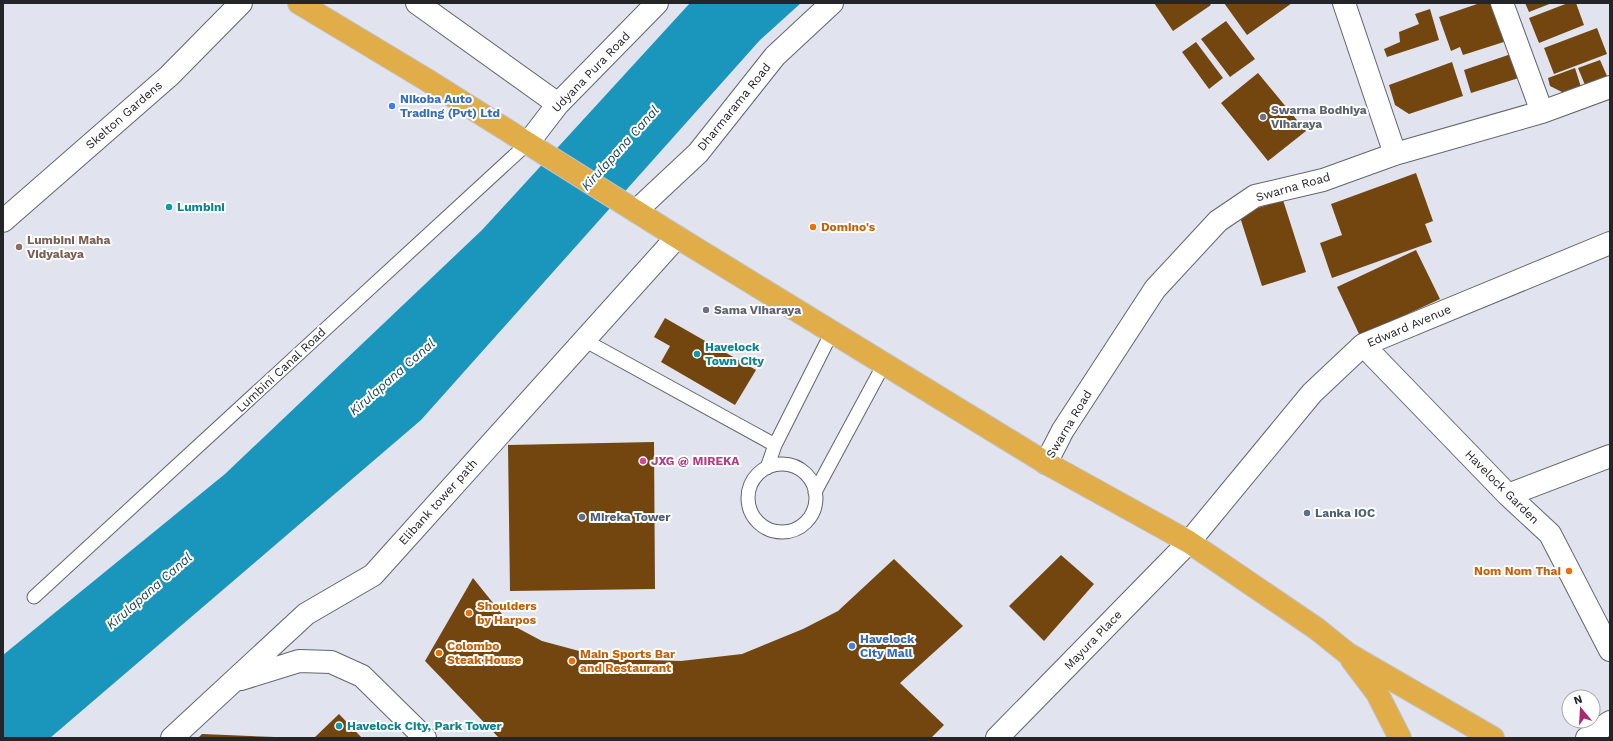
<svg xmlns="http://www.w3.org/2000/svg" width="1613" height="741" font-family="'Work Sans',sans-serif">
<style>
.water{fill:#1a96bc}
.building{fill:#73450f}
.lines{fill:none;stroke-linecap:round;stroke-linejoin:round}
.lane-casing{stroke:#63656e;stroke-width:15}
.street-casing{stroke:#63656e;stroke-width:24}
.highway-casing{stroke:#c2c2c3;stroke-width:24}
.lane{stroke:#fff;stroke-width:13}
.street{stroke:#fff;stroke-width:22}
.highway{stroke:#e1ad48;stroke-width:22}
.shop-dot{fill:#3f7fe0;stroke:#fff;stroke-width:1.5}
.worship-dot{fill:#6b7280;stroke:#fff;stroke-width:1.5}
.culture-dot{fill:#0f9aa8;stroke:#fff;stroke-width:1.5}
.food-dot{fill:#e8710a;stroke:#fff;stroke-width:1.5}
.education-dot{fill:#8d6e63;stroke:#fff;stroke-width:1.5}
.hotel-dot{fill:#d1479c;stroke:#fff;stroke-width:1.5}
.service-dot{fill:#5c6f8a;stroke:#fff;stroke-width:1.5}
.labels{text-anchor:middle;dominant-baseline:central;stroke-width:4;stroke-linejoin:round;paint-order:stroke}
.street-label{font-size:12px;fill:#242529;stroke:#fff}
.shop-label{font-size:12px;font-weight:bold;fill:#366cbe;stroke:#fff;text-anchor:start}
.worship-label{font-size:12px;font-weight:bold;fill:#5b616d;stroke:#fff;text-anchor:start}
.culture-label{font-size:12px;font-weight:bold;fill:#0d838f;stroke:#fff;text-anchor:start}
.food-label{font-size:12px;font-weight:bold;fill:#c56008;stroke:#fff;text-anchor:start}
.education-label{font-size:12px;font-weight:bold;fill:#785e54;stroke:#fff;text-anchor:start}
.hotel-label{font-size:12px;font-weight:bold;fill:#b23c85;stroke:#fff;text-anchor:start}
.service-label{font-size:12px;font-weight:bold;fill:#4e5e75;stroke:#fff;text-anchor:start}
.water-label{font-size:13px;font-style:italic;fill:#184758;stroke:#fff}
</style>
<rect width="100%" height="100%" fill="#e1e4ee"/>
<!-- water -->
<path class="water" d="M690,3H801L760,40L421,420L50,738H3V655L225,474L482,230Z"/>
<!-- building -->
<path class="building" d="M1154,3H1209L1211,5L1173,31Z
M1224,3H1292L1247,35Z
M1480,3H1498L1510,40L1463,55L1460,47L1451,51L1439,17Z
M1525,3H1552L1529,12Z
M1568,3H1576L1584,25L1539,43L1529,18Z
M1430,9L1439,40L1387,57L1384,49L1400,42L1399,32L1419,24L1415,14Z
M1226,21L1255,59L1230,77L1201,39Z
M1597,28L1607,54L1554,74L1544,48Z
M1196,42L1223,78L1209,89L1182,52Z
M1517,52L1525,76L1471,93L1464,70Z
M1600,60L1607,76L1585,85L1578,68Z
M1452,62L1463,96L1409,114L1395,105L1389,85Z
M1575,68L1581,87L1564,93L1550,86L1548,78Z
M1258,73L1306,131L1268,161L1221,103Z
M1416,173L1433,221L1425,224L1432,242L1332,278L1320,243L1342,235L1331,204Z
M1283,200L1306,272L1262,286L1239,214Z
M1416,250L1440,299L1360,336L1337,287Z
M665,318L756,370L735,405L661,362L670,346L654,337Z
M654,442L655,589L510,591L508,445Z
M1061,555L1094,584L1044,641L1009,606Z
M894,559L963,626L900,683L944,725L931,738H499L425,661L473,578L510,624L542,641L609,659L681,661L742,654L803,629L838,611Z
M339,714L362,738H314Z
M202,734L275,737V738H198Z"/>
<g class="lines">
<!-- lane casing -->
<g class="lane-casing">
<path id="lane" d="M584,340L775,445
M748 498a34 34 0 1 1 68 0a34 34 0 1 1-68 0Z
M767,468L775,445L832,332
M815,492L884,364
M34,597L528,143"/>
</g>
<!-- street casing -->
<g class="street-casing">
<path id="street" d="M417,3L558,104
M1344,3L1395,154
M1502,3L1542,112
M528,143L558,104L657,3
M636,211L698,153L775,56L832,3
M3,221L169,76L241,3
M1363,345L1508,495L1550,534L1610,650
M1046,463L1063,430L1155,289L1218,221L1255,196L1323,180L1395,154L1542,112L1610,87
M1508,495L1610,456
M241,679L299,661L331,662L362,676L425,738
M172,738L306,614L373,575L677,237
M997,738L1189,542L1312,393L1363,345L1610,243
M1587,738L1610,722"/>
</g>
<!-- highway casing -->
<g class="highway-casing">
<path id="highway" d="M299,3L427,80L677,237L1046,463L1189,542L1317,629L1348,654L1493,738
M1352,660L1377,693L1400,738"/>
</g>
<!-- lane -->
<use href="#lane" class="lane"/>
<!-- street -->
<use href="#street" class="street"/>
<!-- highway -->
<use href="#highway" class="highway"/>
</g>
<!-- markers -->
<g class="shop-dot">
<circle cx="392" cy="106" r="4"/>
<circle cx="852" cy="646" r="4"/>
</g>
<g class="worship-dot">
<circle cx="1263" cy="117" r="4"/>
<circle cx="706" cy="310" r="4"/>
</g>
<g class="culture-dot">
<circle cx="169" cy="207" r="4"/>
<circle cx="697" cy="354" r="4"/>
<circle cx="339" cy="726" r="4"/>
</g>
<g class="food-dot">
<circle cx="813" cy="227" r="4"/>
<circle cx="1569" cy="571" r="4"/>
<circle cx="469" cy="613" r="4"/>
<circle cx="439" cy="653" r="4"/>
<circle cx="572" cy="661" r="4"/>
</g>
<circle class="education-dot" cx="19" cy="247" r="4"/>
<circle class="hotel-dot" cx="643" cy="461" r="4"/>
<g class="service-dot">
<circle cx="1307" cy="513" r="4"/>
<circle cx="582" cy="517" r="4"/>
</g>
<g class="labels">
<!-- street labels -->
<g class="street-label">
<text transform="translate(591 72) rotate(-46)">Udyana Pura Road</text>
<text transform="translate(734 107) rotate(-51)">Dharmarama Road</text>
<text transform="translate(124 115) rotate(-41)">Skelton Gardens</text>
<text transform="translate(1293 187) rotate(-16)">Swarna Road</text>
<text transform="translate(1409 326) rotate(-23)">Edward Avenue</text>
<text transform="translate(281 370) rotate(-43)">Lumbini Canal Road</text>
<text transform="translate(1069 424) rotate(-59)">Swarna Road</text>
<text transform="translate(1502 487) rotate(45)">Havelock Garden</text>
<text transform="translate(438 502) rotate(-48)">Elibank tower path</text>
<text transform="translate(1093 640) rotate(-46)">Mayura Place</text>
</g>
<!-- shop labels -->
<g class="shop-label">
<text x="400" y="99">Nikoba Auto<tspan x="400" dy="14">Trading (Pvt) Ltd</tspan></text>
<text x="860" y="639">Havelock<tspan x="860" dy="14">City Mall</tspan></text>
</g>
<!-- worship labels -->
<g class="worship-label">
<text x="1271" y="110">Swarna Bodhiya<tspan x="1271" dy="14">Viharaya</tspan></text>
<text x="714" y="310">Sama Viharaya</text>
</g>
<!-- culture labels -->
<g class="culture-label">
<text x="177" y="207">Lumbini</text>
<text x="705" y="347">Havelock<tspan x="705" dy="14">Town City</tspan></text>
<text x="347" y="726">Havelock City, Park Tower</text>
</g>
<!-- food labels -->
<g class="food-label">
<text x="821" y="227">Domino's</text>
<text x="1561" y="571" text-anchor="end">Nom Nom Thai</text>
<text x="477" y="606">Shoulders<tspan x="477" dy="14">by Harpos</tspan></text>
<text x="447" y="646">Colombo<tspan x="447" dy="14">Steak House</tspan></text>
<text x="580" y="654">Main Sports Bar<tspan x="580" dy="14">and Restaurant</tspan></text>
</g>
<!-- education labels -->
<g class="education-label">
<text x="27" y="240">Lumbini Maha<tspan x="27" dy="14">Vidyalaya</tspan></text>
</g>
<!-- hotel labels -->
<g class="hotel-label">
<text x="651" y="461">JXG @ MIREKA</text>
</g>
<!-- service labels -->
<g class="service-label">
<text x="1315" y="513">Lanka IOC</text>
<text x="590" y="517">Mireka Tower</text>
</g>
<!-- water labels -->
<g class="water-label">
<text transform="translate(620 148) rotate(-48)">Kirulapana Canal</text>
<text transform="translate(392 377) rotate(-41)">Kirulapana Canal</text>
<text transform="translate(149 591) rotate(-41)">Kirulapana Canal</text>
</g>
</g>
<!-- border -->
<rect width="1613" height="741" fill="none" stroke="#242529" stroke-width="8"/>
<!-- north arrow -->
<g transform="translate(1581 709) rotate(342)"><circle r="19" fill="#ffffff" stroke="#a7a8a9"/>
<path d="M0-3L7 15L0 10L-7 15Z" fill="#ab2770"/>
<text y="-6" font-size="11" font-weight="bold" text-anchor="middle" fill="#242529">N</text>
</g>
</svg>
